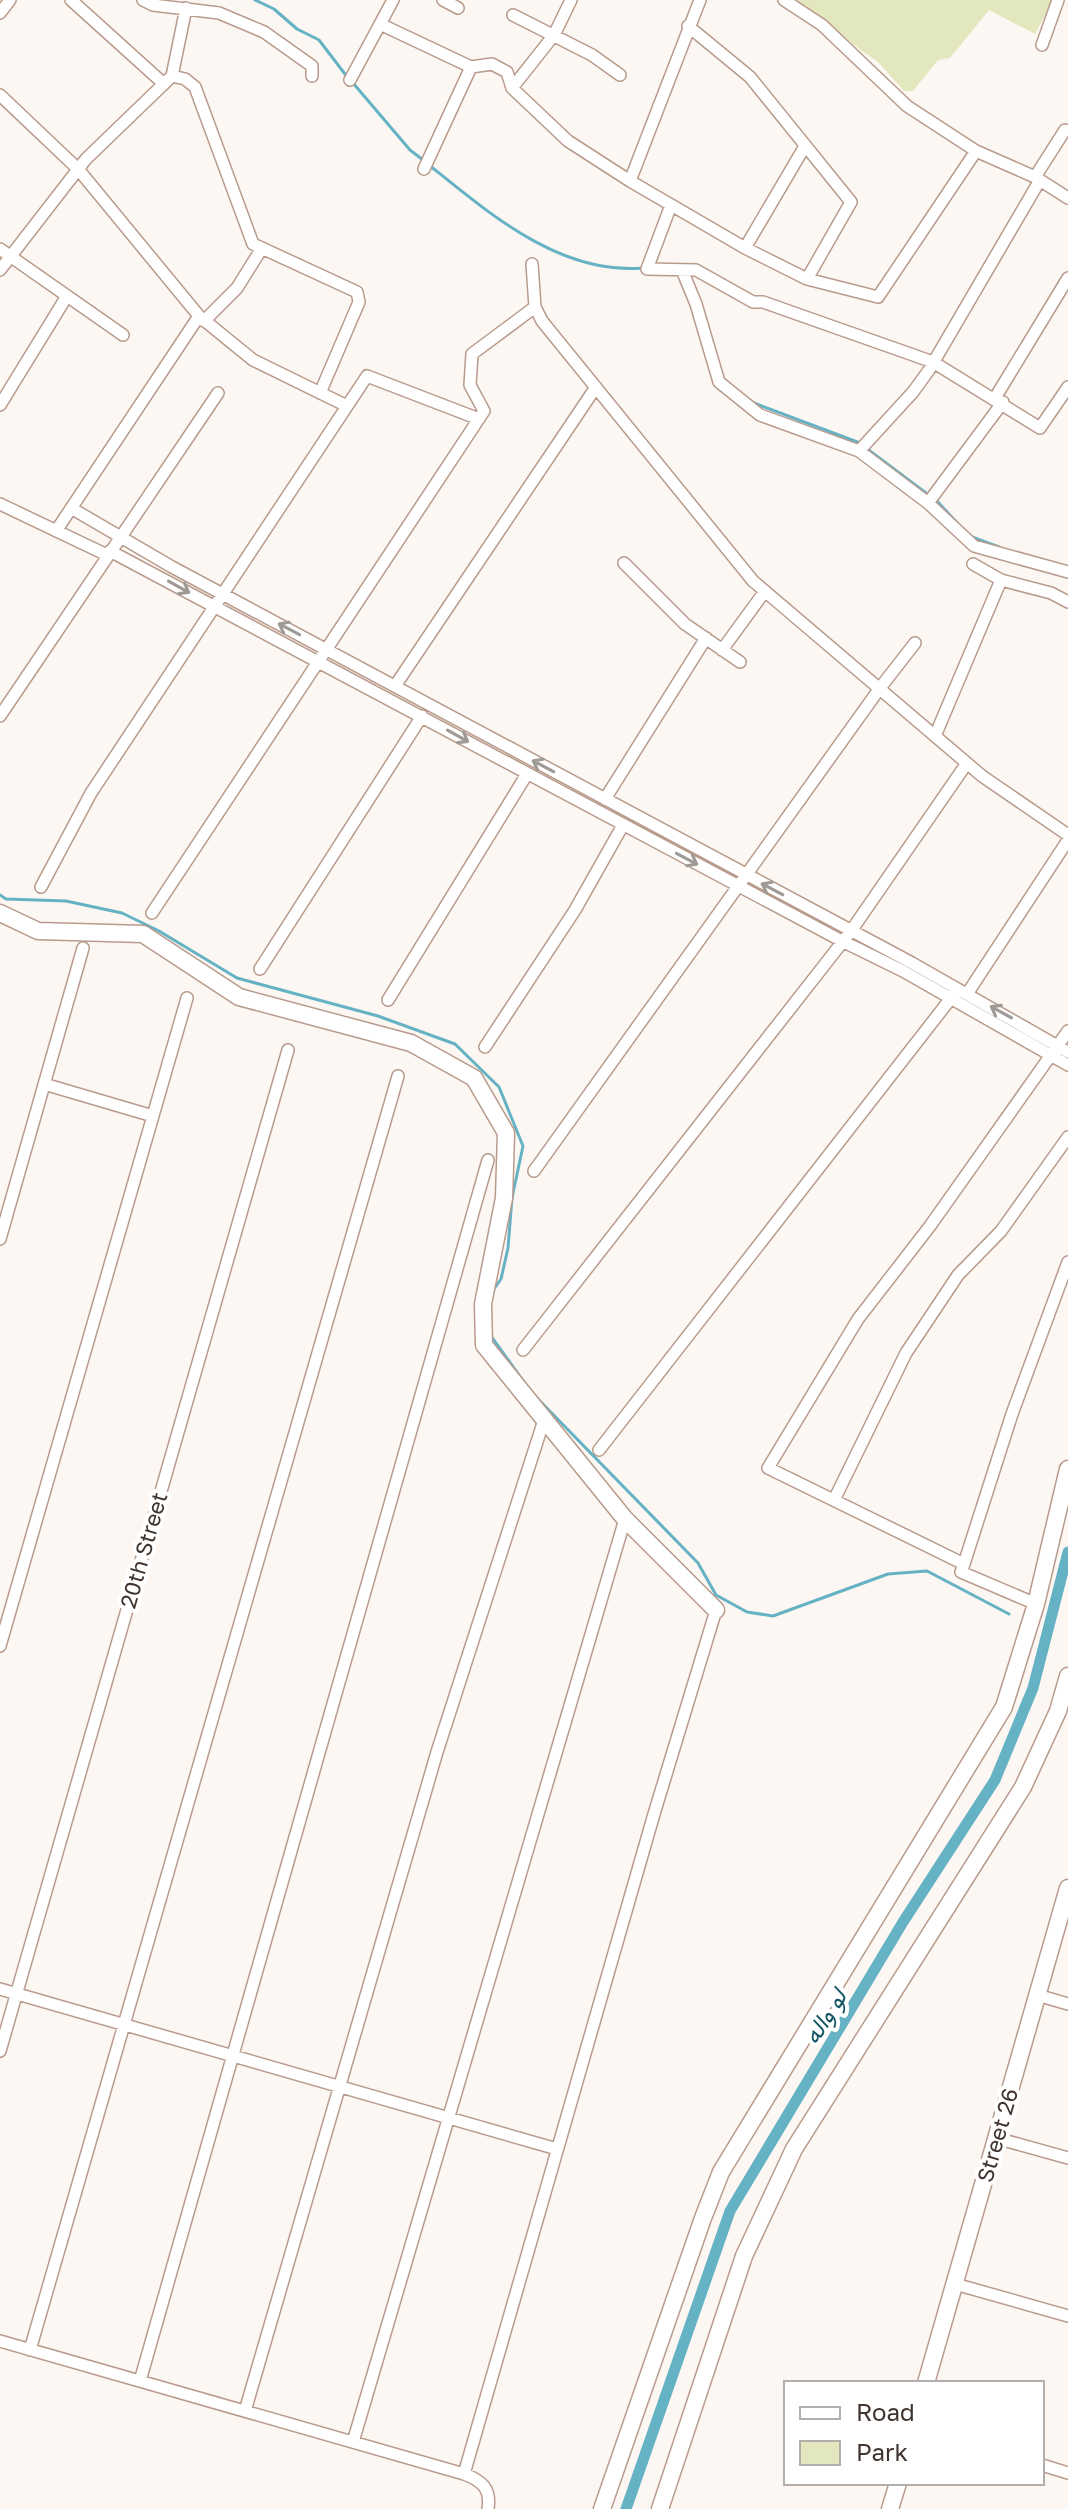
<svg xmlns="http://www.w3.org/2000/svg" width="1068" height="2509" font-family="'Golos Text',Vazirmatn,sans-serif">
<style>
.green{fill:#e3e7be}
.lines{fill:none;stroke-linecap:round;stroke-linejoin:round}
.stream{stroke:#65b2c4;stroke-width:3}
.canal{stroke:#65b2c4;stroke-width:11}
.street-casing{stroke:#b89b8c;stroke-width:14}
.secondary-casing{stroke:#b89b8c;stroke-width:19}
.street{stroke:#fff;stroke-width:11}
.secondary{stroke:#fff;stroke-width:16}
.oneway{stroke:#a09a96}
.labels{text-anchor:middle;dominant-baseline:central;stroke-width:8;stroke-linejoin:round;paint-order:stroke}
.street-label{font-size:22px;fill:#40342e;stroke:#fff}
.water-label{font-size:24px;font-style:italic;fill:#145563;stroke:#fff}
</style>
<rect width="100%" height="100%" fill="#fdf7f3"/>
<!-- green -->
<path class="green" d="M792,0H1053L1035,34L989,10L950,58L938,60L913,91H904L879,63Z"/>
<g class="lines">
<!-- stream -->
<path class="stream" d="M255,0L274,9L297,29L319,40L348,78
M353,83L410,150L423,160
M429,165C490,214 560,275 643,268
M751,402L860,443
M866,448L930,496
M936,500L961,527
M972,537L999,547
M0,895L6,899L66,901L122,913L159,931L237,978L378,1016L455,1044L499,1087L523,1146L512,1198L508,1248L501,1279L494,1289
M491,1336L524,1382
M536,1397L698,1563L716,1595L747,1612L773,1616L888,1574L927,1571L1009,1614"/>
<!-- canal -->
<path class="canal" d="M626,2509L730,2211L903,1922L995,1780L1033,1688L1068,1552"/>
<!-- street casing -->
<g class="street-casing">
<path id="street" d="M71,0L164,84
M143,0L153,5L219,13L264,32L312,66V76
M443,0L458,8
M784,0L822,25L907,106L976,151L1035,177L1068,198
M0,13L10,0
M513,15L592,55L620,75
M380,24L471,67L492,64L507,72L512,88L568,141L630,181L745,248L807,279L878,297L976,151
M688,26L750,77L851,202L807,279
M1042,45L1058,0
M172,76L185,79L195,87L253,244L357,292L359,302L320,393
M350,80L393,0
M512,88L554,35L571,0
M0,95L78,169L199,316L56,531
M424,169L471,67
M1035,177L1065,130
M630,181L700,0
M671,205L647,269L696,270L753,302H763L933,362L1040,428L1068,387
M745,248L805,146
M0,249L123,335
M532,264L535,307L542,321L753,581L982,776L1068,835
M0,270L86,159L172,76L186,8
M682,270L696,304L719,382L760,415L859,451L928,503L974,546L1068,572
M199,316L253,360L347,406
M204,321L237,288L262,248
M995,398L1068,278
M0,405L67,296
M859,451L913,392L929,370L1040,180
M928,503L1003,402
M0,504L107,555
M71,508L172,567L912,963L1068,1052
M110,551L842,941L903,971L1068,1065
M624,563L685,624L740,662
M973,564L1001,580L1051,593L1068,602
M722,650L765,591
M395,686L596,387
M0,716L218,393
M935,736L1001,580
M605,799L706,638
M41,887L91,793L367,376L479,419
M152,913L484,411L470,385L472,354L535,307
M260,969L422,716
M967,994L1068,840
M388,1000L527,774
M485,1047L575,910L623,825
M44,1084L153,1116
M534,1171L880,688L915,643
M0,1239L83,948
M523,1350L851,931L967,763
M599,1450L955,993
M834,1500L906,1353L958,1275L1001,1231L1068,1137
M964,1564L1012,1414L1068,1262
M1036,1604L961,1572L964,1564L768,1468L858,1319L930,1226L1068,1031
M0,1646L187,998
M0,1989L557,2149
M1037,1995L1068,2004
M0,2051L288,1050
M996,2138L1068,2158
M955,2284L1068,2316
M0,2341L464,2474C483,2481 491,2489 488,2509
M30,2350L398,1076
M140,2381L488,1160
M245,2411L437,1752L544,1420
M353,2442L625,1519
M1042,2465L1068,2473
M464,2474L654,1814L716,1610"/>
</g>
<!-- secondary casing -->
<g class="secondary-casing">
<path id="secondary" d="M0,913L38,931L143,934L239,997L411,1043L474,1078L506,1133L504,1198L483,1304L484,1345L625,1519L716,1610
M926,2383L1068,1888
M602,2509L703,2218L721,2172L1004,1707L1036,1604L1068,1469
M660,2509L744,2256L794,2149L1023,1787L1058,1711L1068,1676
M890,2509L898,2483"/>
</g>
<!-- street -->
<use href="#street" class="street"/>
<!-- secondary -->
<use href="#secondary" class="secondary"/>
</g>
<!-- one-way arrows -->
<defs><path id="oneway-shaft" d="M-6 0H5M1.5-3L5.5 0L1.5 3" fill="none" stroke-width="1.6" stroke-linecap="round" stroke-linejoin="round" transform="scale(2)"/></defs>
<g class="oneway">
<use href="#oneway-shaft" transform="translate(179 587) rotate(29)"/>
<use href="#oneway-shaft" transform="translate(289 629) rotate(-152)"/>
<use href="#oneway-shaft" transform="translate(458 736) rotate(29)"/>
<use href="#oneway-shaft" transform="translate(543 766) rotate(-152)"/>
<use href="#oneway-shaft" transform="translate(687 859) rotate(28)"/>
<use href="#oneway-shaft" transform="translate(772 889) rotate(-152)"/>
<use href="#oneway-shaft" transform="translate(1001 1012) rotate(-151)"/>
</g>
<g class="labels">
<!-- street labels -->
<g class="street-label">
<text transform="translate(143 1550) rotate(-74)">20th Street</text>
<text transform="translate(997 2135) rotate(-74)">Street 26</text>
</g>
<!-- water labels -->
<g class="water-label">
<text transform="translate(824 2016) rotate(-58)">لو واله</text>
</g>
</g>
<!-- legend -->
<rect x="784" y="2381" width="260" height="104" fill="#ffffff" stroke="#b3aeab" stroke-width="2"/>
<rect x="800" y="2407" width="40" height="12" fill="#ffffff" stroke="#b3aeab" stroke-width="2"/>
<text x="856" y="2421" font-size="24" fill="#40342e">Road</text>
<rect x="800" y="2441" width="40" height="24" fill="#e3e7be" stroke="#b3aeab" stroke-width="2"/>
<text x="856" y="2461" font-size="24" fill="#40342e">Park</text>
</svg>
